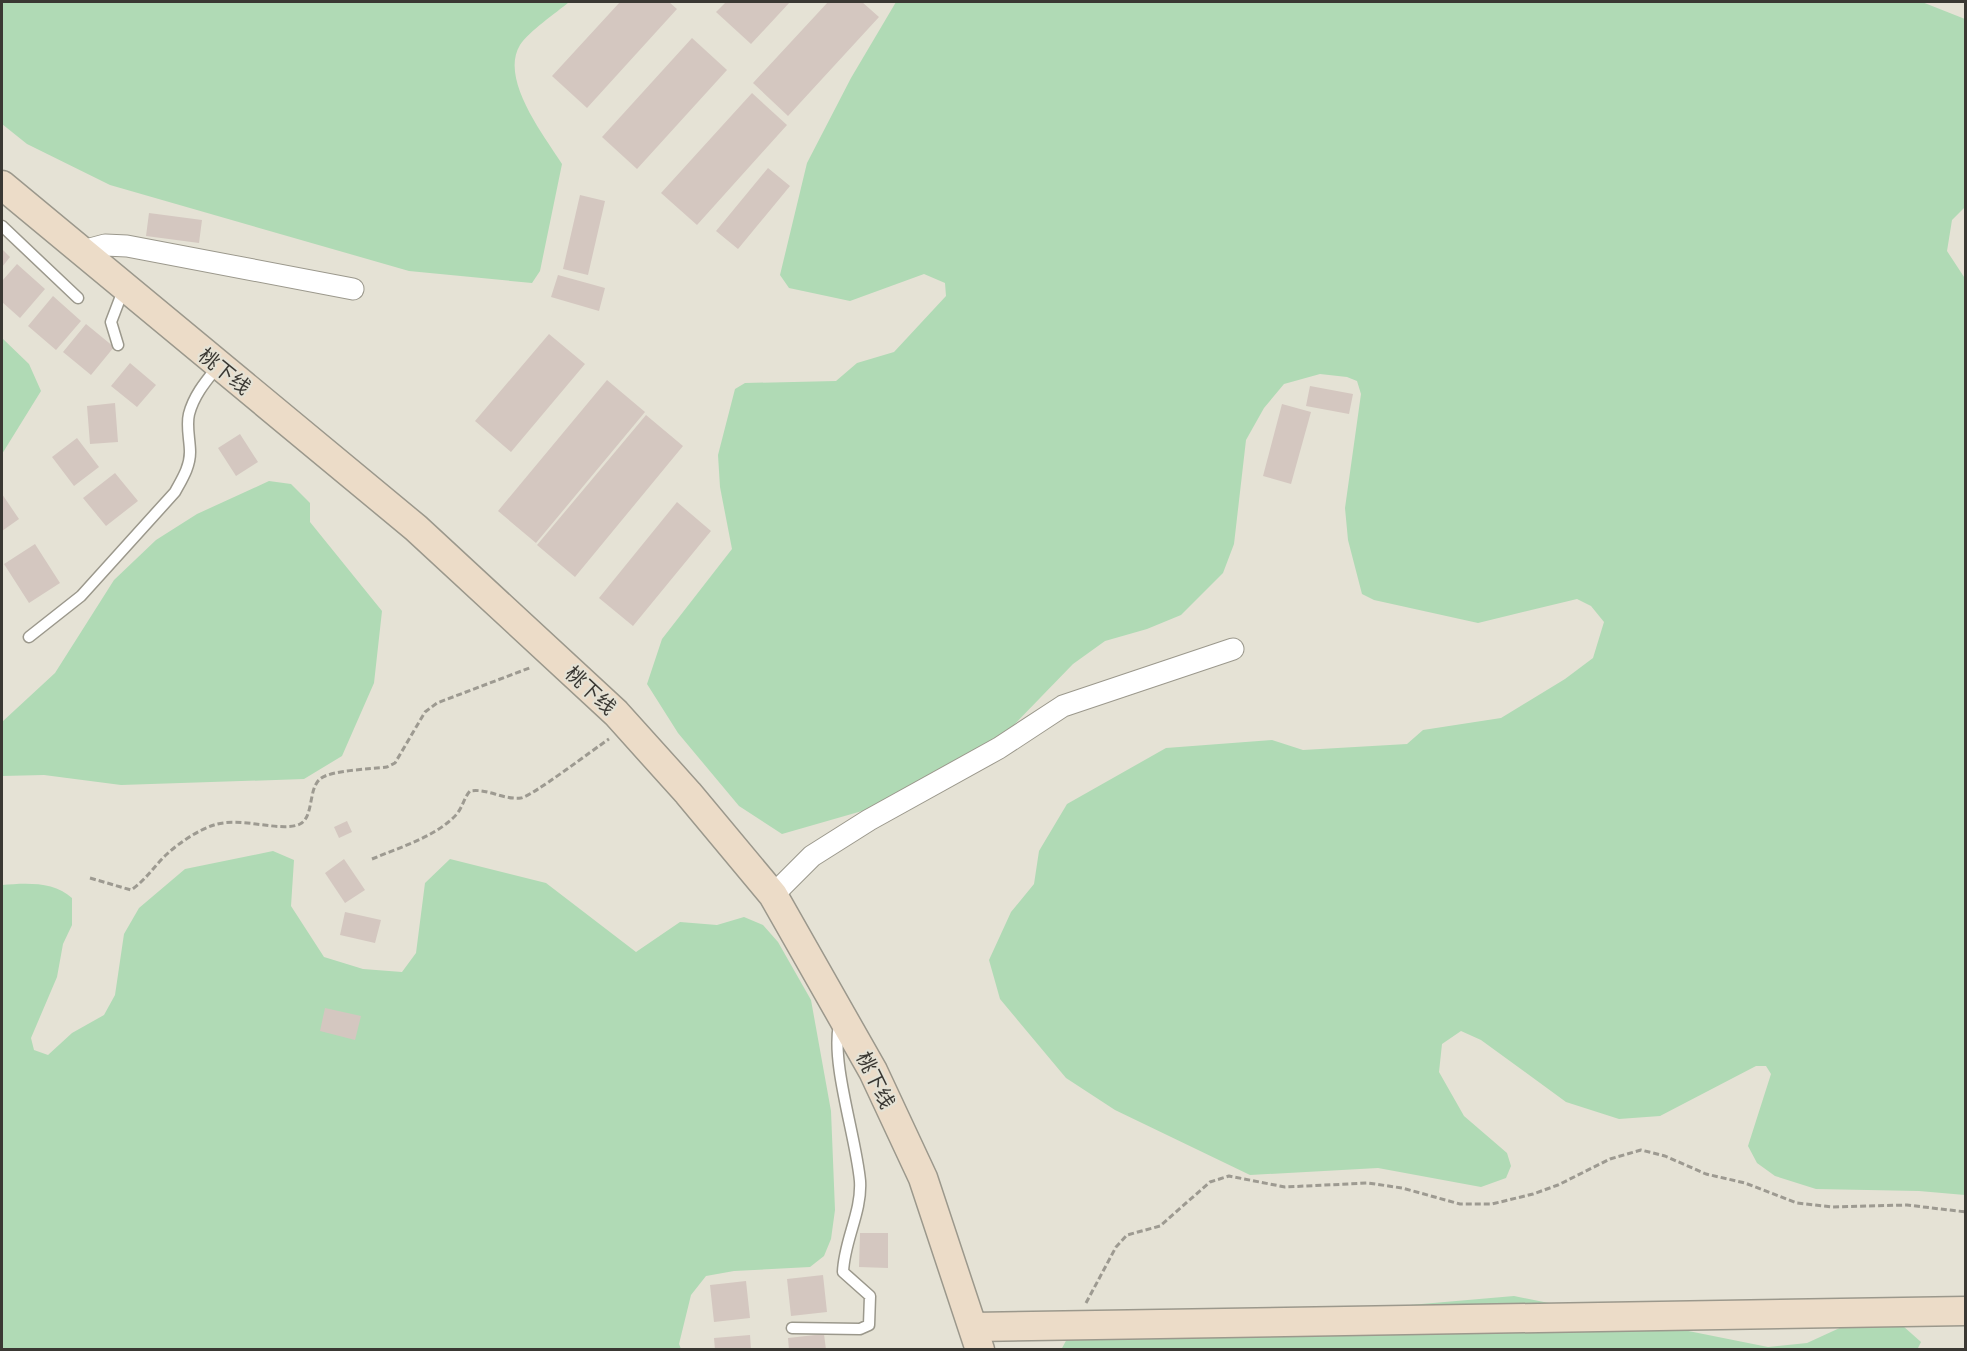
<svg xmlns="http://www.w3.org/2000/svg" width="1967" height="1351" font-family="'Open Sans','Noto Sans SC',sans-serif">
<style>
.green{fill:#b0dab5}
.building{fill:#d4c7c0}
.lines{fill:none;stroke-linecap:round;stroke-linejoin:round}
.lane-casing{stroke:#9b988c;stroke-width:13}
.street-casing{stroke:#9b988c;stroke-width:23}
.secondary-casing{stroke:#9b988c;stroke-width:31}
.path{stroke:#9d9a91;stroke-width:3;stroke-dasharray:6 3;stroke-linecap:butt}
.lane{stroke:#fff;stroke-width:10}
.street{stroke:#fff;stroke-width:21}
.secondary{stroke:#ecdcc8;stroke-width:28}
.labels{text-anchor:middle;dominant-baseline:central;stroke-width:4.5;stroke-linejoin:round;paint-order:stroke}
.street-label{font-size:20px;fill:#3a3833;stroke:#e5e2d5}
</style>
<rect width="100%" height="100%" fill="#e5e2d5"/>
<!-- green -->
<path class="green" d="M2,2H569C556,13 529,31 520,45C499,79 545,137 562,164L540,271L532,283L409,271L110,185L27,144L2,124Z
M896,2H1922L1965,19V207L1952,220L1947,251L1966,280L1965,1195L1919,1191L1816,1189L1775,1176L1757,1163L1748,1146L1771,1074L1766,1066H1756L1660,1116L1619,1119L1566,1102L1481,1040L1461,1031L1442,1044L1439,1072L1464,1116L1507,1153L1511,1166L1506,1178L1481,1187L1378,1168L1250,1175L1115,1110L1066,1078L1000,999L989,960L1011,912L1034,884L1039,851L1067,804L1166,748L1272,740L1303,750L1407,744L1423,730L1501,718L1565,679L1593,658L1604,622L1591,606L1577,599L1478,623L1374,600L1362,594L1348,540L1345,508L1361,394L1357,381L1347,377L1320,374L1284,384L1264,408L1246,440L1234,544L1223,573L1181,615L1147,629L1105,641L1073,664L1008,731L876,807L782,834L739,806L678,733L647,684L662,639L732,549L720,487L718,455L735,389L745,383L836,381L857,363L894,352L946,296L945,283L924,274L850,301L789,288L780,275L807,163L851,78Z
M2,338L29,364L41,391L2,454Z
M269,481L291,484L310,503V522L382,611L374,683L342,756L304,779L121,785L44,775L2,776V722L55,673L114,580L156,540L197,514Z
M273,851L294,860L291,906L324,957L363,969L402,972L416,953L425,883L450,859L546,883L636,952L680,922L717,925L744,917L763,925L778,942L811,1000L831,1111L835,1210L831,1239L824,1256L810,1267L734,1271L706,1276L691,1295L679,1344L681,1349L2,1350V885C25,883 54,881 72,898V925L63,944L57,977L31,1038L34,1050L48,1055L72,1033L104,1015L115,995L124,934L139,908L185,869Z
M1514,1296L1768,1347L1807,1343L1844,1326H1903L1921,1342L1917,1350H1061L1068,1337L1356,1334L1410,1305Z"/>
<!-- building -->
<path class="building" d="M620,2H669L677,9L587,108L552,76Z
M726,2H790L751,44L716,12Z
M828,2H862L879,17L788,116L753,83Z
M692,38L727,70L637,169L602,137Z
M752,93L787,125L697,225L661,193Z
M768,168L790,186L738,249L716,231Z
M580,195L605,201L588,275L563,269Z
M149,213L202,220L199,243L146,236Z
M2,249L10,257L2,267Z
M17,264L45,289L20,318L2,302V281Z
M558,275L605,288L599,311L551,297Z
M53,296L81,321L56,350L28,326Z
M86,324L114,347L91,375L63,352Z
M549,334L585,364L511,452L475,421Z
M130,363L156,385L137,407L111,386Z
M607,380L645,412L536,543L498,511Z
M1310,386L1353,394L1349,414L1306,406Z
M115,403L118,442L90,444L87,406Z
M1282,404L1311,412L1291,484L1263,476Z
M646,415L683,446L575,577L537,545Z
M240,434L258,462L236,476L218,448Z
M77,438L99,467L74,486L52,457Z
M115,473L138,501L106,526L83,498Z
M2,494L19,519L2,531Z
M677,502L711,531L633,626L599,598Z
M35,544L60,583L29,603L4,564Z
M347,821L352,832L339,838L334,827Z
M344,859L365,890L345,903L325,873Z
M345,912L381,920L375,943L340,935Z
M325,1008L361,1016L355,1040L320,1031Z
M860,1233H888V1268L859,1267Z
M823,1275L827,1312L791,1316L787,1279Z
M746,1281L750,1318L714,1322L710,1285Z
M824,1334L826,1350H789L788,1338Z
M750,1335L751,1350H715L714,1338Z"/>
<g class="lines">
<!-- lane casing -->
<g class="lane-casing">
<path id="lane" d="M2,226L78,298
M118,345L111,322L124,288
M29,637L81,596L175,492C182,479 190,467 190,452C190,440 186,426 189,414C194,395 206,381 218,366
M792,1328L860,1329L869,1325L870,1296L843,1272C844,1241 862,1212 860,1181C856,1137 831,1064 839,1025"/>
</g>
<!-- street casing -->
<g class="street-casing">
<path id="street" d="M79,252L105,245L127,246L353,289
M773,895L812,856L869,820L999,748L1063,706L1233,649"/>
</g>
<!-- secondary casing -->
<g class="secondary-casing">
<path id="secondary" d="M2,185L416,528L616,713L688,793L773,895L873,1071L923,1178L980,1350
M974,1327L1966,1311"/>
</g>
<!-- path -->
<path class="path" d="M372,859C398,848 432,838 453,818C463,809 463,799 470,791C487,788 503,800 521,798C531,797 594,749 609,739
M90,878L131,890C146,880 154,866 167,854C179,843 198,830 214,825C241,816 281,833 300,824C314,817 308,789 320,779C330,770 372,769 387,767L395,763L425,712L437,703L532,667
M1086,1303L1116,1247L1127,1235L1160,1226L1210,1182L1229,1176L1285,1187L1368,1183L1402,1188L1460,1204H1492L1533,1194L1558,1185L1610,1159L1641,1150L1665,1156L1706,1174L1745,1183L1797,1203L1832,1207L1907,1205L1966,1212"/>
<!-- lane -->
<use href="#lane" class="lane"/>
<!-- street -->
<use href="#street" class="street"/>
<!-- secondary -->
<use href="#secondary" class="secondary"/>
</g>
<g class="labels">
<!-- street labels -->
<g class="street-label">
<text transform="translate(225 371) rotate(39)">桃下线</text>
<text transform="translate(591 690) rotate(43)">桃下线</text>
<text transform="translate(876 1080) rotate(64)">桃下线</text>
</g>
</g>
<!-- border -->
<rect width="1967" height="1351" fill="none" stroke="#3a3833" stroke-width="6"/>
</svg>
